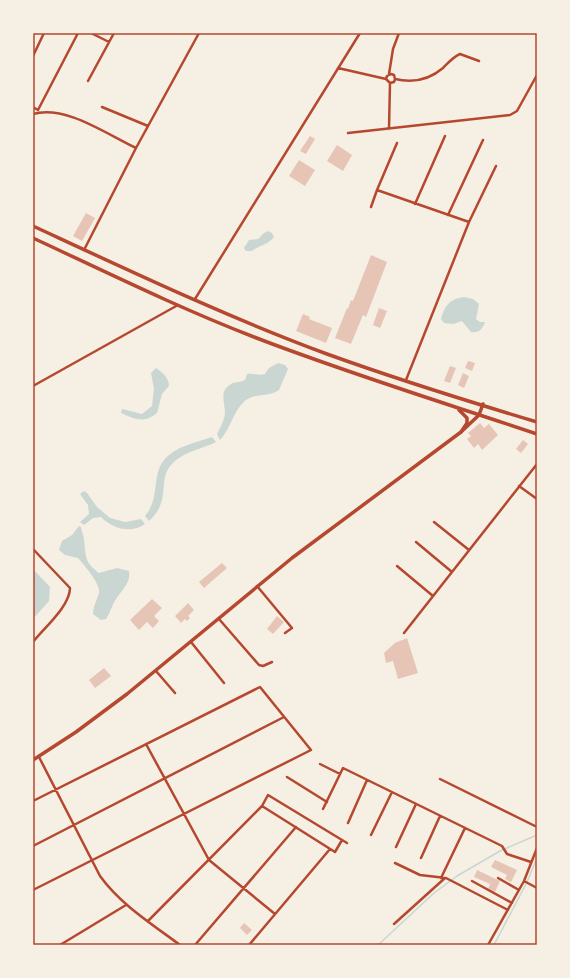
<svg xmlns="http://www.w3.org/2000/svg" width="570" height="978" font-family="'Fira Sans',sans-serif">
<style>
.water{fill:#c9d6d2}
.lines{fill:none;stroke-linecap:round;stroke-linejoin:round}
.stream{stroke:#c9d6d2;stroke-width:1.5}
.building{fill:#e6c5b7}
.minor{stroke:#b5482f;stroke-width:2.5}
.secondary{stroke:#b5482f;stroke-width:3.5}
.primary{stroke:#b5482f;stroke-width:3.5}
.neatline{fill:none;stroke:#b5482f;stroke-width:1.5}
</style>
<rect width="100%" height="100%" fill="#f6efe4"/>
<!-- water -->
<path class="water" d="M268,231L272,233L274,237C268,245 259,245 252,251H246L244,248L249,240L258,239L264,233Z
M464,297L473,299L479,304L476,319L480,322H485C482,330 479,333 471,332L462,321L453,324L444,323L441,319C445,305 450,299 464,297Z
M278,363L285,365L288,369L279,390C269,397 257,393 246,400C233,410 231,429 220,440L217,434C220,428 224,421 225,414C225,401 218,390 233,383C237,382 241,382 245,380L247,374C253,373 258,376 265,374L269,368Z
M156,368C162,372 169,378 169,386L162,394L157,413C143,424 135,419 121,413L122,409L142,414L152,406L154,389L151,373Z
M212,437L216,442C202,449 182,452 171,465C157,481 172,500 149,521L145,516C162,497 149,471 169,455C181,445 198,442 212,437Z
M84,491L87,493L97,507L110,518L125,522L141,519L145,524C131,534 113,529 101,517L93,518L84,525L80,522L89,514L88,505L80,494Z
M79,526L81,527C81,531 84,535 84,540C86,556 84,562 99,573L117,568L129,571C131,583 122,590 116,599C112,605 110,613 106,619L101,620L93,614C93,607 97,600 99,593C101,584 84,565 78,558L65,555L59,550L62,541L72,535Z
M33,569L50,587L49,601L33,619Z"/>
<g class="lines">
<!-- stream -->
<path class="stream" d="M378,945L434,893L457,876L500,851L537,835
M494,945L527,882L537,858"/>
</g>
<!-- building -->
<path class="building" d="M310,136L315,139L306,154L300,151Z
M337,145L352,155L343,171L327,161Z
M299,160L315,170L305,186L289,176Z
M86,213L95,218L82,241L73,236Z
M371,255L387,262L366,317L363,315L351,344L335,338L347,308L348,309L351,300L353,301Z
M379,308L387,311L380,328L373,325Z
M303,314L310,317L309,319L332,328L326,343L296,331Z
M468,361L475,363L472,371L465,368Z
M450,366L456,368L450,383L444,381Z
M463,373L469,376L464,388L458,385Z
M480,423L484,428L489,424L498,435L482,450L478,444L474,448L467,439L471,436L468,433Z
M523,440L528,444L521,453L516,449Z
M222,563L227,568L204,588L199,582Z
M152,599L162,608L154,616L159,621L153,628L147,622L139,630L130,620Z
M188,603L194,610L188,616L190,618L187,621L185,619L181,623L175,616Z
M277,616L284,622L273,634L267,629Z
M407,638L418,673L398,679L393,661L386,663L384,653L395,643Z
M104,668L111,676L95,688L89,680Z
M495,860L517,870L511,882L505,879L507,875L491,867Z
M477,870L500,881L495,892L488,889L490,884L474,877Z
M244,923L252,930L247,935L240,928Z"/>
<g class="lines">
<!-- minor -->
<path class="minor" d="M91,33L109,42
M33,56L44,33
M338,68L386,79
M389,74L393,49L399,33
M395,79L394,82L390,83L386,79L387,76L391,74L394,75L395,79C412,83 429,80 443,68C449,62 453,57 460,54L479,61
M88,81L114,33
M33,107L38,110L78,33
M102,107L148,126
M33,114C66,105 106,134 136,148
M389,129L390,83
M348,133L510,115L517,111L537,75
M377,190L397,143
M415,204L445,136
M371,207L377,190L469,222
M448,215L483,140
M84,250L136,148L199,33
M195,299L360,33
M406,380L469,222L496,166
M33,386L178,305
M519,486L537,499
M434,522L469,550
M416,542L452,572
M33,549L70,588C70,606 44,628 33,642
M397,566L433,596
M257,586L292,628L285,633
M219,619L259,665L263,666L272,662
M404,633L537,464
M191,642L224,683
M156,671L175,693
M146,744L209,860L275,914
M39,757L100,876C121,905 152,924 180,945
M320,764L340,774
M287,777L327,802
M440,779L537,827
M33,801L260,687L311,750L33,890
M262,806L335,852L342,840
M323,809L343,768L502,846L507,854L531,862
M348,823L367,780
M371,835L392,792
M33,846L284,717
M396,847L416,804
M421,858L440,816
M395,863L420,875L446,878L508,910
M441,878L465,828
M498,878L519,890
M472,881L512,903
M524,881L537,888
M148,921L262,806L268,795L347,843
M394,924L445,878
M60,945L126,905
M195,945L296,827
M249,945L330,849
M488,945L524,881L537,848"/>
<!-- secondary -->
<path class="secondary" d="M33,760L76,732L127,694L292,558L461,432L479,415"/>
<!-- primary -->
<path class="primary" d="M33,226C130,271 227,317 327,354C396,379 467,401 537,422
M33,238C106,272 179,308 254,337C347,373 442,402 537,434
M459,410L467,418V423L461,432
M479,415L483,404"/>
</g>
<!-- border -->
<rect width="570" height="978" fill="none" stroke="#f6efe4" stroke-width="68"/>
<rect x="34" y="34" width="502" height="910" class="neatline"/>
</svg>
